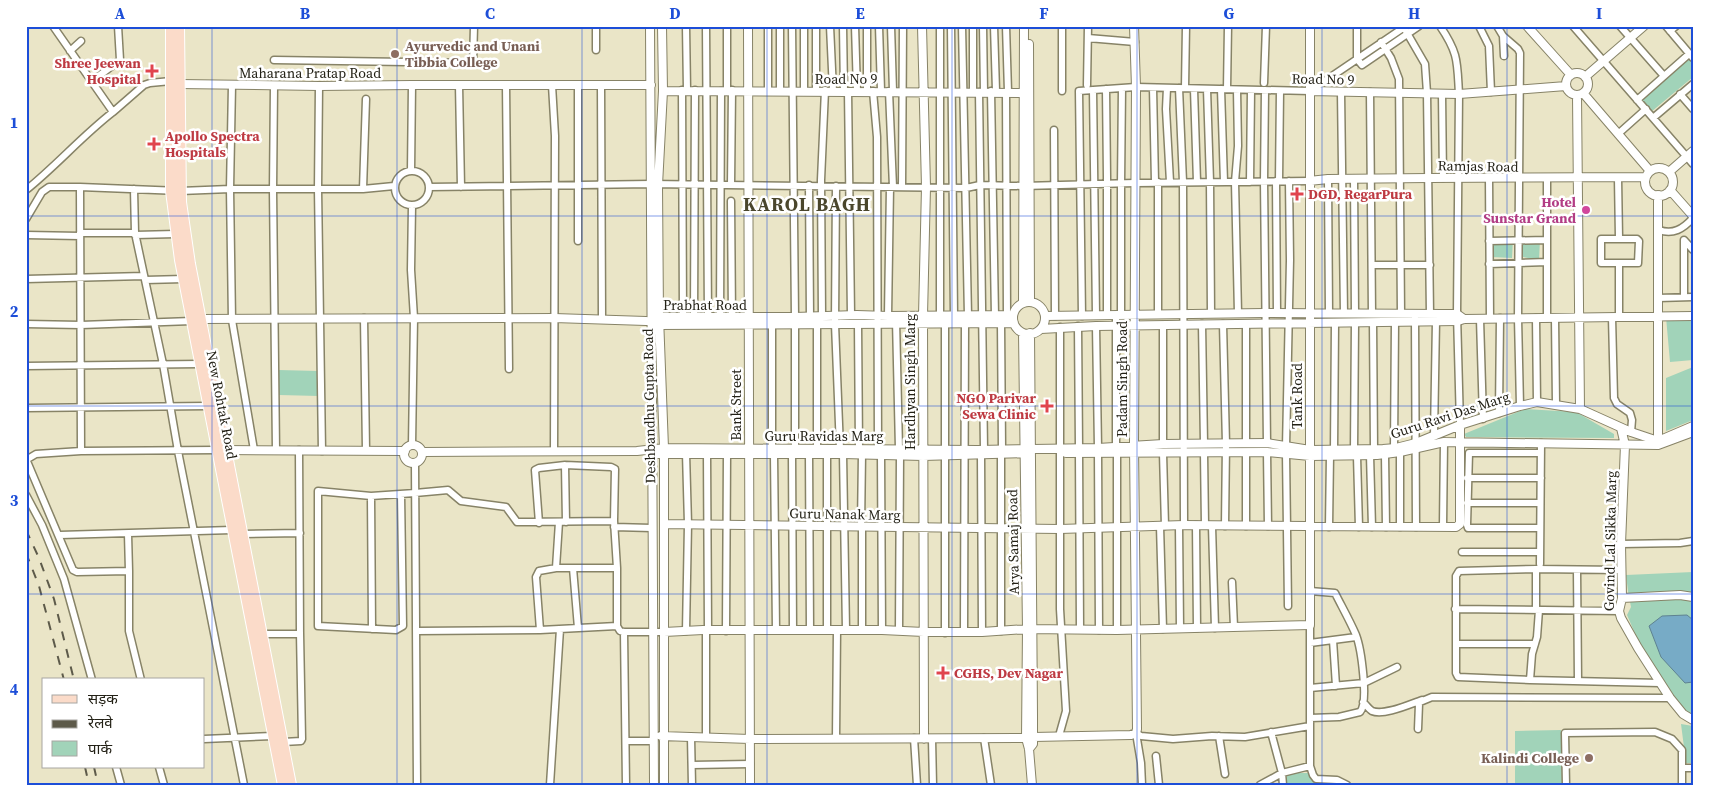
<svg xmlns="http://www.w3.org/2000/svg" width="1719" height="811" font-family="'Source Serif 4','Noto Sans Devanagari',serif">
<style>
.green{fill:#a1d3b9}
.water{fill:#77abc6;stroke:#5e8291}
.lines{fill:none;stroke-linecap:round;stroke-linejoin:round}
.minor-casing{stroke:#878367;stroke-width:9}
.tertiary-casing{stroke:#878367;stroke-width:10}
.primary-casing{stroke:#fff;stroke-width:12}
.minor{stroke:#fff;stroke-width:6}
.tertiary{stroke:#fff;stroke-width:8}
.primary{stroke:#fbdbc9;stroke-width:10}
.rail{stroke:#5d5a4a;stroke-width:2;stroke-dasharray:9 9;stroke-linecap:butt}
.grid{fill:none;stroke:#1d4ed8;stroke-width:1;stroke-opacity:0.55}
.education-dot{fill:#8d6e63;stroke:#fff;stroke-width:2}
.health-dot{fill:#e0444e;stroke:#fff;stroke-width:2}
.hotel-dot{fill:#d1479c;stroke:#fff;stroke-width:2}
.labels{text-anchor:middle;dominant-baseline:central;stroke-width:5;stroke-linejoin:round;paint-order:stroke}
.education-label{font-size:14px;font-weight:bold;fill:#785e54;stroke:#fff;text-anchor:start}
.health-label{font-size:14px;font-weight:bold;fill:#be3a42;stroke:#fff;text-anchor:start}
.street-label{font-size:14px;fill:#232116;stroke:#fff}
.hotel-label{font-size:14px;font-weight:bold;fill:#b23c85;stroke:#fff;text-anchor:end}
.district-label{font-size:19px;font-weight:bold;letter-spacing:1px;fill:#4a462c;stroke:#fff}
.neatline{fill:none;stroke:#1d4ed8;stroke-width:2}
.grid-label{font-size:16px;text-anchor:middle;font-weight:bold;fill:#1d4ed8}
</style>
<rect width="100%" height="100%" fill="#eae5c7"/>
<!-- green -->
<path class="green" d="M1687,52L1693,59V77L1651,112L1637,96Z
M1491,237L1513,239L1512,258L1492,257Z
M1522,239L1540,240L1539,260L1523,257Z
M1666,317L1693,318V360L1670,362Z
M1693,367V420L1666,431V378Z
M278,370L319,371V396L279,395Z
M1525,409L1576,412L1614,434V438L1466,437L1464,434Z
M1693,572V716L1688,715L1647,661L1627,615L1631,607L1628,591L1626,575Z
M1681,724L1693,726V763H1686Z
M1561,730L1562,785H1515V731Z
M1287,773H1313L1316,779L1341,781V785H1286Z"/>
<!-- water -->
<path class="water" d="M1687,615L1693,620V682L1685,683L1661,657L1649,626L1662,616Z"/>
<g class="lines">
<!-- minor casing -->
<g class="minor-casing">
<path id="minor" d="M53,26L113,112L144,85L150,83L171,81
M596,26V50
M686,26L687,90
M706,26L708,318
M768,26V91
M792,26L795,317
M804,26V91
M830,26L833,91
M843,26L844,91
M855,26L857,91
M867,26V91
M879,26L881,91
M891,26L893,91
M940,26V316
M951,26L954,316
M962,26L968,316
M973,26V92
M983,26L984,92
M994,26L996,91
M1006,26L1008,92
M1403,26L1425,64L1427,93L1430,314
M1440,26C1459,54 1457,62 1459,94L1457,314L1460,425
M1479,26L1489,46L1491,92
M1497,26L1503,36L1518,49L1520,53L1518,318L1520,406
M1573,26L1693,164
M1620,26L1664,76
M1666,26L1693,58
M1670,31L1676,26
M1503,36L1504,56
M1088,38L1135,42
M1381,42L1391,58L1399,79L1401,314
M70,51L81,41
M1357,59L1362,65L1419,26
M1357,59V26
M274,60L473,63L474,26
M92,81L120,60L118,26
M1264,83L1266,26
M232,85L230,189L232,320L254,450
M459,85L461,187
M506,85L509,369
M552,85L555,136L554,451
M578,85V241
M601,85L602,319
M1087,85L1088,26
M274,86L273,190L276,450
M319,86L318,189L322,451
M1153,88L1155,182
M1167,88L1166,109L1170,182
M1179,88L1183,182L1184,525
M1185,88L1186,26
M1106,89L1107,177V315
M1194,89L1197,182
M1207,89L1210,182L1211,313
M1221,89L1224,182
M1227,89L1228,26
M682,90L683,317
M727,90V26
M816,90V26
M1093,90L1096,315
M1237,90L1238,146L1235,182L1238,313
M1265,90L1264,181L1267,443
M780,91V26
M848,91L851,315
M873,91L877,137L878,449
M889,91L893,187
M991,91L995,316
M1062,91V26
M979,92L984,449
M1006,92L1007,315
M1341,92L1344,314
M1370,92L1372,314
M1442,94L1443,178
M1680,94L1693,109
M1637,100L1689,54
M1653,118L1693,84
M1054,130L1055,316
M1618,134L1646,109
M395 188a17 17 0 1 1 34 0a17 17 0 1 1-34 0Z
M411,171L412,85
M1489,178L1490,318
M1547,178V318
M1618,178L1619,238
M1328,179L1329,314
M1354,179L1355,314
M1276,181L1277,313
M1279,181L1280,91
M1250,182L1251,90
M731,185L732,90
M809,185L810,317
M836,186L835,324L840,449
M80,187L81,451
M429,187L651,184L966,188L980,185L1023,186L1135,183L1309,181
M902,187L903,26
M134,189L135,233L163,364L178,451L244,785
M363,189L366,99
M26,190C56,166 82,136 113,112
M731,201L732,317
M412,206L411,270L414,318L412,445
M26,219L42,192L49,187H80L180,191L230,189H363L394,186
M1659,230C1673,235 1683,229 1693,218
M80,233H135
M26,235L80,236
M135,235L176,234
M1489,241L1547,240
M1489,264L1547,262
M1372,265H1430
M26,279L144,276
M145,280L184,279
M1684,297V240L1693,250
M1658,298L1693,297
M1158,314V182
M1116,315V447
M1121,315V184L1122,88
M888,316L890,187
M1082,316L1079,91L1136,87L1310,91L1406,26
M694,317L695,90
M1612,317L1614,398L1617,404L1630,413L1632,420L1631,432
M1619,317V263H1638L1639,241L1637,239H1601V263H1619
M364,318L366,450
M720,318L721,91
M1415,318L1416,527
M1536,318L1537,402
M1555,318L1556,404
M1480,319L1483,419
M896,320L899,449
M1373,322L1374,449
M1001,323L1002,449
M26,324L81,325L192,321
M858,324L859,449
M1202,324L1204,444
M1223,324L1226,444L1225,526
M1163,325V444
M1078,326L1079,448
M1096,326L1098,448
M1060,327V448
M26,366L200,364
M26,408L208,406
M1499,413L1500,318
M1434,435L1436,321
M1246,443V324
M1286,447L1290,260L1289,181
M817,448V324L822,316L821,180L825,90
M1394,448L1395,322
M772,449V325
M795,449V325
M1334,450L1335,323
M1354,450L1355,322
M1246,452V526
M1267,452L1268,526
M1400,452V527
M707,453L708,630
M1079,453L1080,629
M1098,453L1099,630
M1163,453L1165,526
M1204,453L1205,525
M1286,453L1288,606
M809,454L810,630
M843,454L846,630
M774,455L776,630
M792,455L793,630
M881,455L882,630
M981,455L982,632
M1001,455V631
M1370,455L1372,527
M1385,455L1386,527
M1357,456L1359,527
M26,459L73,570L77,572L129,571V631L141,680
M26,460L36,454L81,451L217,450
M415,463L417,785
M565,465L611,467L615,469L614,521
M1467,478H1541
M401,494L403,626L396,630L318,626V491L371,496L415,493L448,490L461,501L506,507L517,522L614,521L617,568V626L620,631L624,632H664
M26,495L42,525L64,579L92,680
M371,496L372,629
M1467,503H1540
M539,523L535,470L539,468L565,465L566,522
M1196,525L1197,628
M1160,526L1163,629
M1179,526L1180,628
M1212,526L1215,628
M1443,526L1444,442
M614,527L652,528
M861,527L862,454
M1329,527L1330,455
M1540,528H1468L1467,525L1469,453H1541
M128,534L129,571
M242,534L300,533
M60,535L232,530
M1621,544L1680,543L1693,541
M1462,552H1540
M1540,564L1541,443
M556,568L559,522
M573,568L578,628
M1577,570L1578,681
M1232,582L1234,627
M1310,591L1335,593C1342,607 1350,621 1356,635C1361,648 1369,702 1360,712L1339,717L1310,718
M1455,609L1619,611
M1536,610V569
M1539,610L1537,637L1532,654L1530,680L1458,677L1456,673V576L1459,571L1536,569L1621,570
M1310,625V766L1313,775L1316,779L1337,780L1347,785
M540,630L536,577L539,571L556,568H617
M706,630V737
M827,630V454
M862,630V527
M899,630L900,456
M1117,630V453
M417,631L540,630L617,626
M686,631L688,524L686,453
M726,631L727,454
M624,632L626,785
M964,632L965,323
M945,633V323
M262,634H300L299,450
M1333,640L1336,686
M1310,643L1356,637
M1456,644H1535
M1530,680L1660,683
M1310,688L1364,683L1397,667
M1363,702C1366,705 1369,709 1372,711C1384,716 1410,704 1422,700
M1418,729L1419,704L1420,702L1432,697L1670,698
M1271,732L1282,773L1283,785
M1136,733L1141,736L1173,739L1212,736L1245,737L1310,726
M1136,733L1141,763L1142,785
M1059,736L1066,711L1060,609V453
M1219,736L1225,774
M691,737L692,785
M836,738L837,630
M914,738L917,785
M984,738L991,785
M204,739L273,736
M932,739L933,785
M626,741H654
M283,742L301,741L302,739L300,633
M1156,756L1159,785
M692,765L750,764
M116,767L121,785
M159,767L164,785
M550,785L560,629
M1260,785L1282,773L1310,766
M1566,785L1565,733L1655,732L1672,739L1682,750V768H1693
M1682,785V768"/>
</g>
<!-- tertiary casing -->
<g class="tertiary-casing">
<path id="tertiary" d="M650,26L654,785
M662,26L663,91L658,185L659,317L664,448V785
M748,26L750,785
M922,26L926,187L923,316L924,739
M1527,26L1571,75
M1029,44L1030,302
M1566 84a11 11 0 1 1 22 0a11 11 0 1 1-22 0Z
M1585,77L1644,26
M179,84L319,86L412,85H651
M663,91L1029,93
M1310,91L1459,94L1566,86
M1583,93L1650,171
M1577,95L1580,409
M1645 182a14 14 0 1 1 28 0a14 14 0 1 1-28 0Z
M1669,172L1693,151
M1309,181L1328,179L1429,178L1646,177
M1670,190L1693,216
M1013 318a16 16 0 1 1 32 0a16 16 0 1 1-32 0Z
M1023,303L1024,26
M1045,316L1265,313L1443,314H1457L1464,319
M655,317H795L857,315L888,316L1013,315
M201,319L554,318L646,321
M657,325L1014,323
M1041,329L1096,326L1458,321L1464,319L1693,316
M1023,333L1027,629L1026,738L1029,749L1032,785
M1621,428L1625,445L1621,544L1622,598L1619,611L1621,618L1638,648L1670,698L1683,714L1693,720
M1658,441V195
M404 454a9 9 0 1 1 18 0a9 9 0 1 1-18 0Z
M221,450L405,451
M422,452L637,451L664,448L978,450L1098,448L1163,444L1267,443L1310,450L1383,449L1396,448L1416,443L1460,425L1520,406L1537,402L1580,409L1631,432L1658,441L1693,426
M1066,453L1267,452L1310,456L1377,455L1400,452L1444,442L1658,445L1693,432
M652,454H843L923,456L1030,453
M664,524L1060,529L1184,525L1456,527L1460,524V425
M1622,598L1680,595L1693,597
M664,632L703,630H882L924,632H982L1027,629L1117,630L1310,625V26
M661,736L750,739L1026,738
M1033,737L1131,735L1136,733L1137,729L1134,445L1136,87L1134,26
M1029,749L1033,744V716L1030,333"/>
</g>
<!-- primary casing -->
<g class="primary-casing">
<path id="primary" d="M171,26V191L180,260L283,785
M179,26L181,202L190,264L291,785"/>
</g>
<!-- minor -->
<use href="#minor" class="minor"/>
<!-- tertiary -->
<use href="#tertiary" class="tertiary"/>
<!-- primary -->
<use href="#primary" class="primary"/>
<!-- rail -->
<path class="rail" d="M26,530L39,558L54,599L74,680
M26,553L39,586L64,680
M85,767L89,785
M94,767L98,785"/>
</g>
<!-- grid -->
<path class="grid" d="M212,26V785M397,26V785M582,26V785M767,26V785M952,26V785M1137,26V785M1322,26V785M1507,26V785M26,216H1693M26,406H1693M26,594H1693"/>
<!-- markers -->
<g class="education-dot">
<circle cx="395" cy="54" r="5"/>
<circle cx="1589" cy="758" r="5"/>
</g>
<g class="health-dot">
<path d="M149.5 63.5h5v5h5v5h-5v5h-5v-5h-5v-5h5z"/>
<path d="M151.5 136.5h5v5h5v5h-5v5h-5v-5h-5v-5h5z"/>
<path d="M1294.5 186.5h5v5h5v5h-5v5h-5v-5h-5v-5h5z"/>
<path d="M1044.5 398.5h5v5h5v5h-5v5h-5v-5h-5v-5h5z"/>
<path d="M940.5 665.5h5v5h5v5h-5v5h-5v-5h-5v-5h5z"/>
</g>
<circle class="hotel-dot" cx="1586" cy="210" r="5"/>
<g class="labels">
<!-- education labels -->
<g class="education-label">
<text x="405" y="46">Ayurvedic and Unani<tspan x="405" dy="16">Tibbia College</tspan></text>
<text x="1579" y="758" text-anchor="end">Kalindi College</text>
</g>
<!-- health labels -->
<g class="health-label">
<text x="141" y="63" text-anchor="end">Shree Jeewan<tspan x="141" dy="16">Hospital</tspan></text>
<text x="165" y="136">Apollo Spectra<tspan x="165" dy="16">Hospitals</tspan></text>
<text x="1308" y="194">DGD, RegarPura</text>
<text x="1036" y="398" text-anchor="end">NGO Parivar<tspan x="1036" dy="16">Sewa Clinic</tspan></text>
<text x="954" y="673">CGHS, Dev Nagar</text>
</g>
<!-- street labels -->
<g class="street-label">
<text x="310" y="73">Maharana Pratap Road</text>
<text x="846" y="79">Road No 9</text>
<text transform="translate(1323 79) rotate(1)">Road No 9</text>
<text transform="translate(1478 166) rotate(1)">Ramjas Road</text>
<text x="705" y="305">Prabhat Road</text>
<text transform="translate(1122 379) rotate(-90)">Padam Singh Road</text>
<text transform="translate(910 382) rotate(-90)">Hardhyan Singh Marg</text>
<text transform="translate(1297 396) rotate(-90)">Tank Road</text>
<text transform="translate(222 405) rotate(79)">New Rohtak Road</text>
<text transform="translate(736 405) rotate(-90)">Bank Street</text>
<text transform="translate(649 406) rotate(-91)">Deshbandhu Gupta Road</text>
<text transform="translate(1450 415) rotate(-18)">Guru Ravi Das Marg</text>
<text x="824" y="436">Guru Ravidas Marg</text>
<text transform="translate(845 514) rotate(1)">Guru Nanak Marg</text>
<text transform="translate(1610 541) rotate(-89)">Govind Lal Sikka Marg</text>
<text transform="translate(1013 542) rotate(-91)">Arya Samaj Road</text>
</g>
<!-- hotel labels -->
<g class="hotel-label">
<text x="1576" y="202">Hotel<tspan x="1576" dy="16">Sunstar Grand</tspan></text>
</g>
<!-- district labels -->
<g class="district-label">
<text x="807" y="204">KAROL BAGH</text>
</g>
</g>
<!-- border -->
<rect width="1719" height="811" fill="none" stroke="#ffffff" stroke-width="55"/>
<!-- legend -->
<rect x="42" y="678" width="162" height="90" fill="#ffffff" stroke="#a7a6a2"/>
<rect x="52" y="695" width="25" height="8" fill="#fbdbc9" stroke="#a7a6a2"/>
<text x="88" y="704" font-size="15" fill="#232116">सड़क</text>
<rect x="52" y="720" width="25" height="8" fill="#5d5a4a" stroke="#a7a6a2"/>
<text x="88" y="728" font-size="15" fill="#232116">रेलवे</text>
<rect x="52" y="741" width="25" height="15" fill="#a1d3b9" stroke="#a7a6a2"/>
<text x="88" y="754" font-size="15" fill="#232116">पार्क</text>
<rect x="28" y="28" width="1664" height="756" class="neatline"/>
<g class="grid-label">
<text x="120" y="19">A</text>
<text x="305" y="19">B</text>
<text x="490" y="19">C</text>
<text x="675" y="19">D</text>
<text x="860" y="19">E</text>
<text x="1044" y="19">F</text>
<text x="1229" y="19">G</text>
<text x="1414" y="19">H</text>
<text x="1599" y="19">I</text>
<text x="14" y="128">1</text>
<text x="14" y="317">2</text>
<text x="14" y="506">3</text>
<text x="14" y="695">4</text>
</g>
</svg>
